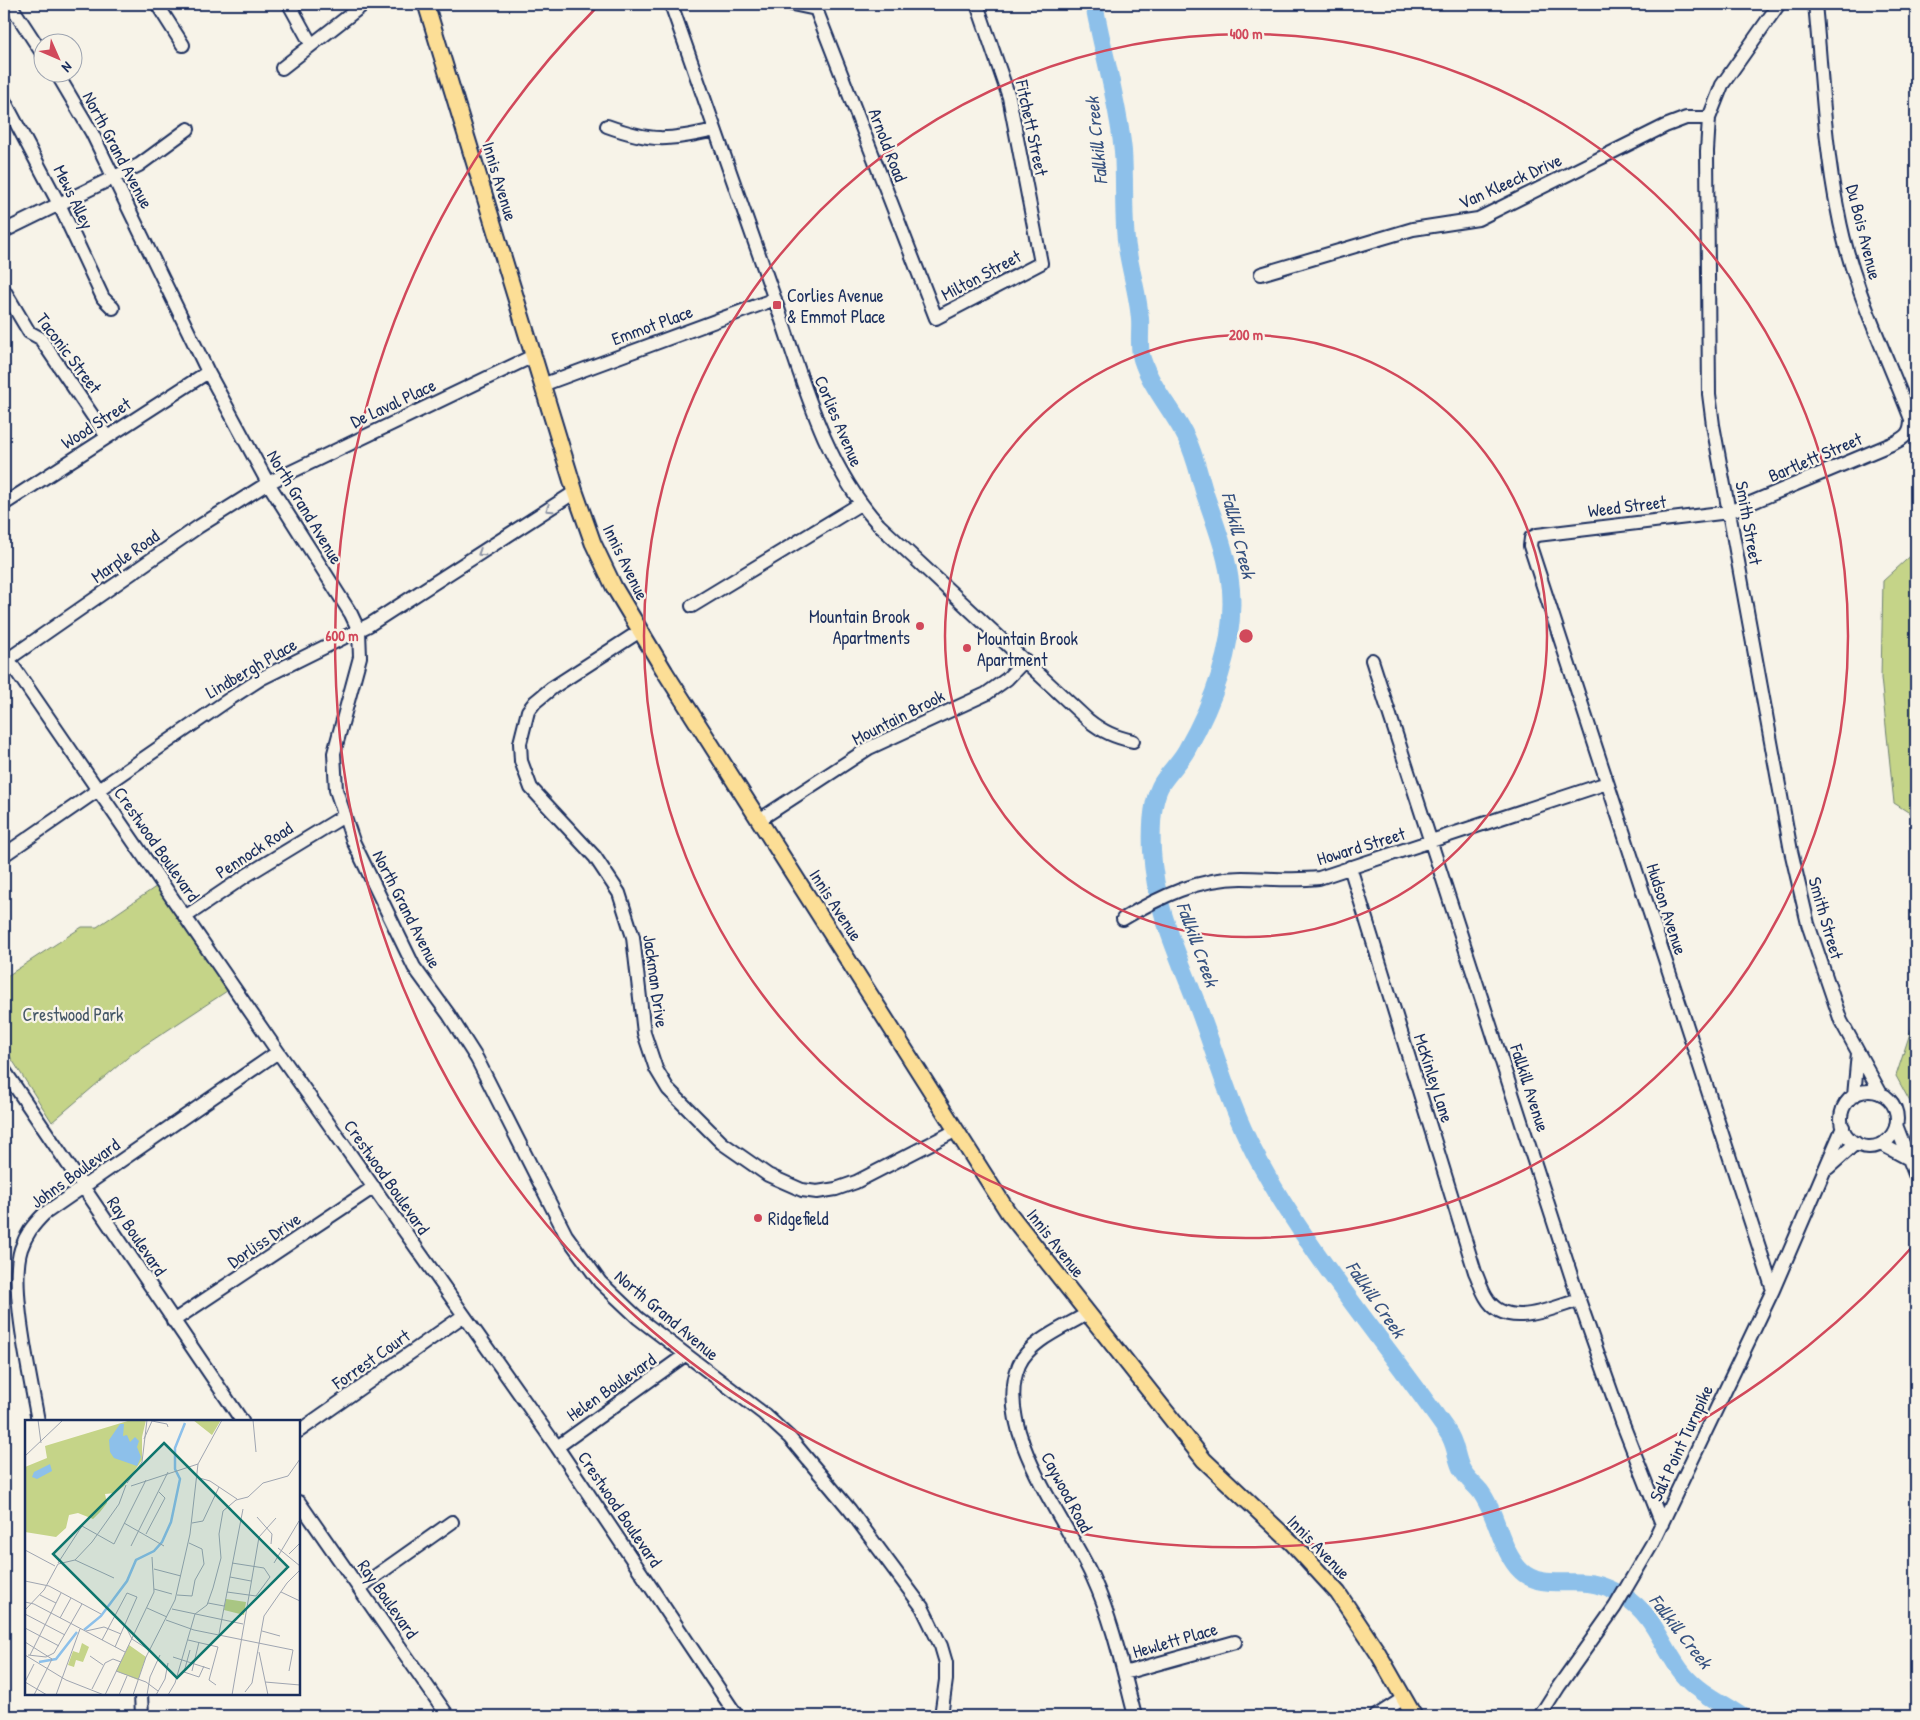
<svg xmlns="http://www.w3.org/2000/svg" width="1920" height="1720" font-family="'Patrick Hand',sans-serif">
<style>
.green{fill:#c5d488;stroke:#708273}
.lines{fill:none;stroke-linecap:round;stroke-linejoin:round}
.river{stroke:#8dc0ea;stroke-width:18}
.minor-casing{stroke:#1b2f5e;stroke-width:16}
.major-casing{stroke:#1b2f5e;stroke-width:19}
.minor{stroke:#f7f3e8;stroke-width:12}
.major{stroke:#fcde96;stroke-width:15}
.oneway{stroke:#8991a3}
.ring{fill:none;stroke:#d1495b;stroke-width:2.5}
.poi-dot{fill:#d1495b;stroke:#f7f3e8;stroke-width:2}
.labels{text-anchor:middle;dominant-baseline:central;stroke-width:4.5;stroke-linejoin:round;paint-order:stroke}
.street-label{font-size:18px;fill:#1b2f5e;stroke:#f7f3e8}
.poi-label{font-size:18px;fill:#1b2f5e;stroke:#f7f3e8;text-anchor:start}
.park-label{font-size:18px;fill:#465868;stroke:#f7f3e8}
.water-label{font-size:19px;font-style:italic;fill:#385381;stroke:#f7f3e8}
.inset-river{fill:none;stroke:#8dc0ea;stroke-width:2.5}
.inset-road{fill:none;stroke:#9fa5b1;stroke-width:1}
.view{fill:#0f766e;fill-opacity:0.15;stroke:#0f766e;stroke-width:2.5}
.inset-edge{fill:none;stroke:#1b2f5e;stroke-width:2.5}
.centre{fill:#d1495b;stroke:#f7f3e8;stroke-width:2.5}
.ring-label{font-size:15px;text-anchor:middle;font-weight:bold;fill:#d1495b;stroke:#f7f3e8;stroke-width:4.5;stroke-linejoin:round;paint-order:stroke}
</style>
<rect width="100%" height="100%" fill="#f7f3e8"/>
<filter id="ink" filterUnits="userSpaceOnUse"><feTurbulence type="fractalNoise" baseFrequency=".02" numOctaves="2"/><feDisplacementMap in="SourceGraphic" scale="10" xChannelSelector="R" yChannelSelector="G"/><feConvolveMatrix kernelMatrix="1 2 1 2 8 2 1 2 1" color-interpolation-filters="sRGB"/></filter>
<g filter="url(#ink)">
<!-- green -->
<path class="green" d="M1916,551V817L1894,803L1881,678L1883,581Z
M160,884L230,989L133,1053L52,1122L4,1047V978L82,927H97Z
M1916,1015V1113L1896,1076Z"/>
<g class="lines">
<!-- river -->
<path class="river" d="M1094,4C1103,53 1118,101 1123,151C1125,181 1123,211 1126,240C1129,267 1138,292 1140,319C1141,332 1138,346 1142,359C1151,387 1173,411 1186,437C1195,455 1199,475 1205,494C1216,526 1228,556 1231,590C1235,647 1214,702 1186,751C1179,763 1169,772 1162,783C1151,801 1151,830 1152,851C1155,906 1174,945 1193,994C1214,1047 1228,1102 1254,1152C1307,1253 1383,1339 1447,1431C1456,1443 1455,1455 1461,1468C1466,1478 1473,1483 1480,1491C1498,1515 1500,1550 1521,1571C1539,1588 1566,1580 1588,1583C1601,1584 1613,1590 1625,1597C1655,1615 1663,1650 1684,1675C1699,1693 1722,1703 1741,1716"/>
<!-- minor casing -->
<g class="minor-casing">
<path id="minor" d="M10,4L42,53
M157,4L183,45
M289,4L311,44
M671,4C705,101 739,199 774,297C801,374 823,464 879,525L1088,720C1103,732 1115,737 1133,741
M792,4L816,9
M814,4L936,318L1041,263L1009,97L977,4
M1779,4L1722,85L1709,118L1707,151L1709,394L1713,425L1791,851L1808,924L1841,1021L1881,1094
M282,68L364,4
M56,72L92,133L208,372L268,483L351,614L359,631L360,657L334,753L336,790L353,841L414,967L449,1015L477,1059L566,1235L600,1282L638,1318L764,1414L789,1437L850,1510L922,1607L941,1646L946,1663V1680L941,1716
M4,100L59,204L103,298L113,308
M607,126C654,143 667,140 715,130
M4,231L139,165L188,129
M1261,274L1413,229L1478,219L1665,126L1686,118H1709
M4,290L29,332L40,338L107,437
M542,385L775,299
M4,504L208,372
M692,606L860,504
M640,631L552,688L535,702L528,711L520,743L521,761L531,788L595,857L619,893L633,937L644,1033L656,1069L668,1089L722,1143L768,1175L802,1190L817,1192L836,1189L856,1182L955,1131
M8,659L278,1052L557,1447L737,1716
M1372,660L1579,1300L1622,1422L1662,1524
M4,662L198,527L268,483L533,356
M759,820L869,748L986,694L1007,679L1025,660
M4,855L231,698L262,678L369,625L575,492
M1350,867L1475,1272C1479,1280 1481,1289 1486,1297C1505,1331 1552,1308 1579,1300
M185,917L247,875L344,816
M1123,919C1159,897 1199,878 1242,878C1268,878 1293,881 1319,878L1607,783
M4,1070L242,1421
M1841 1119a28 28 0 1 1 56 0a28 28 0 1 1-56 0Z
M1854,1096L1858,1053
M1896,1125L1916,1177
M1881,1144L1909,1159
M1828,1168L1856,1143
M1773,1290L1530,546L1531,538L1537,535L1729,512L1894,443C1906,437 1911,433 1911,419C1885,351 1851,284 1838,212C1824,144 1822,73 1815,4
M1088,1313C1066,1327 1030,1340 1019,1365C992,1430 1067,1520 1093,1578C1113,1622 1123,1670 1135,1716
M173,1321L374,1187
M38,1421C31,1380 9,1286 21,1249C26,1234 33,1225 44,1214L278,1052
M299,1431L463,1316
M557,1447L685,1355
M299,1502L448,1716
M360,1587L452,1522
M1124,1673L1235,1642
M141,1694L142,1716
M1376,1716L1404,1698
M1540,1716L1559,1686L1615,1607L1652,1544L1773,1290L1843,1127"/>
</g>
<!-- major casing -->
<g class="major-casing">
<path id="major" d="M426,4L575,492L593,543L614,587L665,672L1008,1212L1204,1460L1292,1543L1338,1593L1378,1653L1414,1716"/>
</g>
<!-- minor -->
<use href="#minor" class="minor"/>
<!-- major -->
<use href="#major" class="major"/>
</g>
<!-- one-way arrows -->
<defs><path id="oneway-chevron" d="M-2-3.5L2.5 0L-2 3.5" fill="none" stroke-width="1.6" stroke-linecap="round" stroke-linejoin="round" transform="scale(1.25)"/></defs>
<g class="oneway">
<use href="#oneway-chevron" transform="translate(549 509) rotate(147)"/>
<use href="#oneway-chevron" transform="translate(481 553) rotate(147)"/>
</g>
</g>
<!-- distance rings -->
<g class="ring">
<circle cx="1246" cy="636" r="301"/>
<circle cx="1246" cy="636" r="602"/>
<path d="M1912 1247A904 904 0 1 1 596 8"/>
</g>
<!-- markers -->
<g class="poi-dot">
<rect x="772" y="300" width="10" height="10" rx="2.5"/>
<circle cx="920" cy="626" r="5"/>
<circle cx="967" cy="648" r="5"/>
<circle cx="758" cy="1218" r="5"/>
</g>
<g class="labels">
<!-- street labels -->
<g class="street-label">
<text transform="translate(1032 128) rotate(78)">Fitchett Street</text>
<text transform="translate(888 145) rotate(69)">Arnold Road</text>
<text transform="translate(118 150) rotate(62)">North Grand Avenue</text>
<text transform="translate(500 181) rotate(73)">Innis Avenue</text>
<text transform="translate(1510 181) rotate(-24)">Van Kleeck Drive</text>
<text transform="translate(74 197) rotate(64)">Mews Alley</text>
<text transform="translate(1864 232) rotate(76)">Du Bois Avenue</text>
<text transform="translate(981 275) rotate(-28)">Milton Street</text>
<text transform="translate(652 325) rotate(-20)">Emmot Place</text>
<text transform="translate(69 353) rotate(53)">Taconic Street</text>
<text transform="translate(393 403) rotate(-25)">De Laval Place</text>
<text transform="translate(839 421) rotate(67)">Corlies Avenue</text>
<text transform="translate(96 423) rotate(-33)">Wood Street</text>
<text transform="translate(1815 457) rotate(-23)">Bartlett Street</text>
<text transform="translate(1627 506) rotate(-7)">Weed Street</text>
<text transform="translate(305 507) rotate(59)">North Grand Avenue</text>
<text transform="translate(1749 523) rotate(80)">Smith Street</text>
<text transform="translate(125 556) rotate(-35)">Marple Road</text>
<text transform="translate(626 562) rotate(64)">Innis Avenue</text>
<text transform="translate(251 668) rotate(-30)">Lindbergh Place</text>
<text transform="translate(898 717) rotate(-27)">Mountain Brook</text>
<text transform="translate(157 844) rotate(55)">Crestwood Boulevard</text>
<text transform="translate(1361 846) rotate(-17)">Howard Street</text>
<text transform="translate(254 850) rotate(-33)">Pennock Road</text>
<text transform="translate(836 905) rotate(57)">Innis Avenue</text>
<text transform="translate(407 909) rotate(63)">North Grand Avenue</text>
<text transform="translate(1667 909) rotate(72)">Hudson Avenue</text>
<text transform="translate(1826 918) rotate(74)">Smith Street</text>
<text transform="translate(656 981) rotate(82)">Jackman Drive</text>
<text transform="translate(1434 1078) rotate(72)">McKinley Lane</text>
<text transform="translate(1530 1088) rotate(72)">Fallkill Avenue</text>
<text transform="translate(75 1173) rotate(-36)">Johns Boulevard</text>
<text transform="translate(387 1177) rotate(55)">Crestwood Boulevard</text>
<text transform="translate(137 1236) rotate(56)">Ray Boulevard</text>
<text transform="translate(264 1240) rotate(-34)">Dorliss Drive</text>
<text transform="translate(1056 1243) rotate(52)">Innis Avenue</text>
<text transform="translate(667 1315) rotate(40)">North Grand Avenue</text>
<text transform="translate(371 1359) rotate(-35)">Forrest Court</text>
<text transform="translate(611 1387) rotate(-35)">Helen Boulevard</text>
<text transform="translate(1681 1443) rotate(-65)">Salt Point Turnpike</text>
<text transform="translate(1067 1492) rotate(62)">Caywood Road</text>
<text transform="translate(620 1509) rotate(56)">Crestwood Boulevard</text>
<text transform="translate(1319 1547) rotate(46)">Innis Avenue</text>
<text transform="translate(388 1599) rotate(55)">Ray Boulevard</text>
<text transform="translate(1175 1640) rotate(-16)">Hewlett Place</text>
</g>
<!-- poi labels -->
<g class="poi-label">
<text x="787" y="295">Corlies Avenue<tspan x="787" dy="21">&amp; Emmot Place</tspan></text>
<text x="910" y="616" text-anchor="end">Mountain Brook<tspan x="910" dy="21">Apartments</tspan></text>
<text x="977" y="638">Mountain Brook<tspan x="977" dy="21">Apartment</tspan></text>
<text x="768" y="1218">Ridgefield</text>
</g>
<!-- park labels -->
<g class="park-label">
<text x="73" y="1014">Crestwood Park</text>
</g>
<!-- water labels -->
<g class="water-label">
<text transform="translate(1096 141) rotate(-96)">Fallkill Creek</text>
<text transform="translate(1239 535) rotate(76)">Fallkill Creek</text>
<text transform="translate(1198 944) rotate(70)">Fallkill Creek</text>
<text transform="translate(1376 1299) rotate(55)">Fallkill Creek</text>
<text transform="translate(1681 1631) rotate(52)">Fallkill Creek</text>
</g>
</g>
<!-- overview -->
<g transform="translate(25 1420)">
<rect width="275" height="275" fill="#f7f3e8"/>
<path d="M106,0H121L117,17V40L99,66L90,73L80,74L82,83L75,92L68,99L53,93L44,95L41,108L31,117L0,112V47L22,38L20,26ZM168,0H196L187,15ZM201,179L221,182L219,195L199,190ZM57,223L64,227L58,242L51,240L49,247L43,245L48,231L54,233ZM104,225L121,237L113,260L91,251Z" fill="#c5d488"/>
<path d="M95,4H99L98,16L102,15L105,22L110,17L114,21L112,27L116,37L112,46L89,38L85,32L84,20ZM25,44L27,51L12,59L7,57L9,52Z" fill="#8dc0ea"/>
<path class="inset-river" d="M59,210L76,196L102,161L111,140L129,131L137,122L146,102L155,59L150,49V28L160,3M14,242L31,239L52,212"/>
<path class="inset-road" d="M13,0L16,23M228,0L231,32M119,19L127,1L142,4L143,7M0,36L38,0M171,57L185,61L212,79M102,63L117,42L122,0M106,66L173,44M232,97L247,114L246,124M99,103L139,126M167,103L178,101L194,67M121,114L140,78L134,72M106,126L143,52M253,128L275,146M0,130L30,146M264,134L275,123M50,140L89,158M33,143L57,106L89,124L121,60M249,143L274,101M129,149L156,156M205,157L226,161M0,161L24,166L76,194M129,169L147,174M202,172L231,176L245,157L239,148L207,143M256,172L275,181M15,175L31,183M152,175L167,176L170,160L179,144L177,129L164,123M0,182L9,184L100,232M183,183L199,186M122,188L142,197M147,189L218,204M0,190L19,170L33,144L50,140L67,122L94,84L101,65M0,194L40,215M35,198L46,178M141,200L169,210L268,230M100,205L107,219L124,230M0,208L34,226M61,211L79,207L96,214M237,211L255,216M194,214L218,89M77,220L102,173L112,177L90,227M163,220L193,227L184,260L191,265M0,222L27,239L9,275M165,230L159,252L174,257L179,246M234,232L243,275M0,235L41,260L79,275M3,235L21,237L29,233L57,184M5,235L36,173M65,236L78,245M148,237L185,249M91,251L121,262L133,271M167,251L174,222M264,251L268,230M0,262L22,275M0,262L9,244M240,262L275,265M67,269L80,243L88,239L96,242M220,272L227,263L239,196L262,163L275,150M31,275L55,209M80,275L129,172L127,137M94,275L102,256M108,275L121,237L150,180L165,114L173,44L197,0M122,275L125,257L135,235M131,275L140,259L143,243M143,275L150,263L170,194L182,185L188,168L196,138L194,114L198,91L211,80L223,77L238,63L263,56L275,39M207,275L234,117L251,98"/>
<path class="view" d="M139,23L263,147L152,258L28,134Z"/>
<rect width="275" height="275" class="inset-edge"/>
</g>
<circle cx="1246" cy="636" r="8" class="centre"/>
<g class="ring-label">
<text x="1246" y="39">400 m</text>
<text x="1246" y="340">200 m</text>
<text x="342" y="641">600 m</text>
</g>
<!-- margin -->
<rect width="1920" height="1720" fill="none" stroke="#f7f3e8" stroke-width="20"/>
<rect x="10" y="10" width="1900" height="1700" fill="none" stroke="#1b2f5e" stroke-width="2" filter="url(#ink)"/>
<!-- north arrow -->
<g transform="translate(58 58) rotate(135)"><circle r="24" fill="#f7f3e8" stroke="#9fa5b1"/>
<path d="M0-4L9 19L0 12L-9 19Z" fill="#d1495b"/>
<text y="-8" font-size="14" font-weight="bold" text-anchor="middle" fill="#1b2f5e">N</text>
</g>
</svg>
